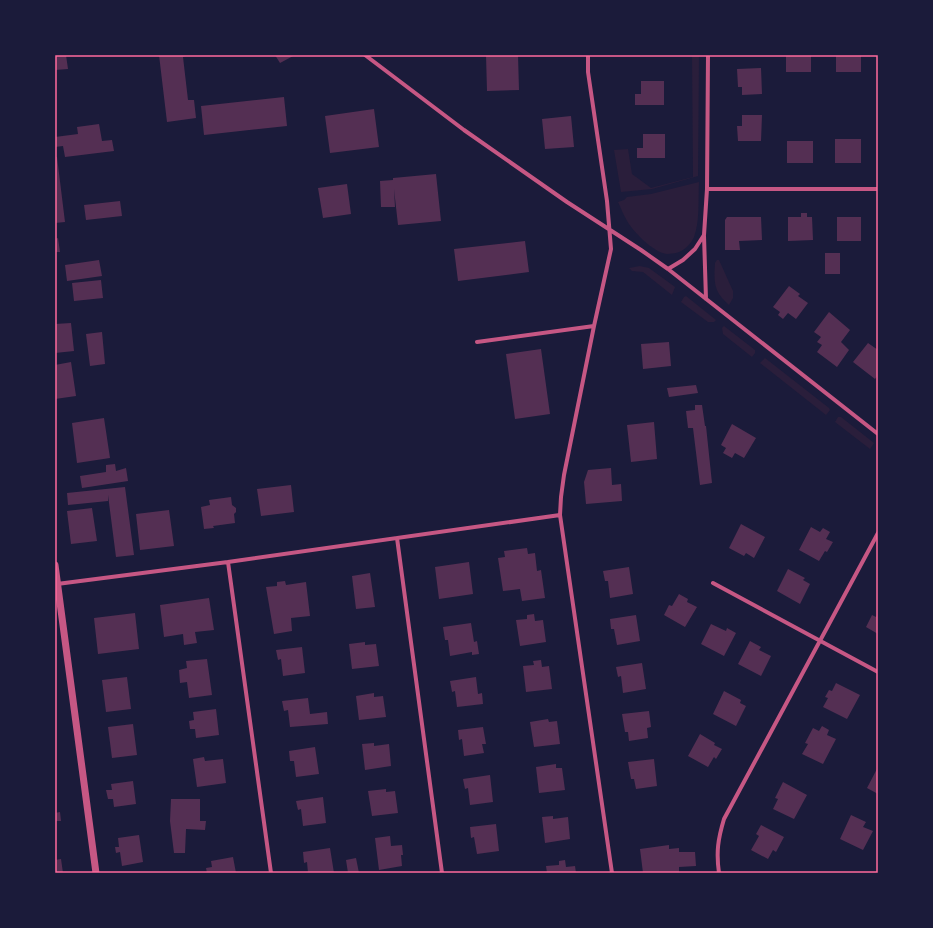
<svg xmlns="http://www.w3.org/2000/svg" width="933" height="928" font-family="'Asap Condensed',sans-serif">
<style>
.green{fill:#2a1e3b}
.building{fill:#542f53}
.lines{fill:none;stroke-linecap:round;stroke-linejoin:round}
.minor{stroke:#c65784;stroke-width:4}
.tertiary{stroke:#c65784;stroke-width:7}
.neatline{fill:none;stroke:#ff6b9d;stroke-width:1.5}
</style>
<rect width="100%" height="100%" fill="#1b1b3a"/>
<!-- green -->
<path class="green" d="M692,55H699L698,176L652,189L621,192L614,150L628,149L632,174L651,188L693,177Z
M699,182C698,200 700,221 694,237C691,244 684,251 676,253C674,253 670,254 667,254C654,253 632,231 626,219C623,214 621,208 618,202L624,200L627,197L651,194Z
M717,260H719L733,291V298L729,305C713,291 714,282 715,263Z
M640,266L649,268L675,287L672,295L643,272L632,271L629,268Z
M686,296L716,320L714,322H708L681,302L684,297Z
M724,326L755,350V353L752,357L723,334L722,328Z
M765,358L829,408L830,410L826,415L760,363Z
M838,417H841L874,443L870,449L835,422Z"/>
<!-- building -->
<path class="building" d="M55,55H66L68,69L55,70Z
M159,55H189L183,57L188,100H194L196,118L167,122Z
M275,55H295L280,63Z
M486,55H518L519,90L487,91Z
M786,55H811V72H786Z
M836,55H861V72H836Z
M761,68L762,94L742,95V87H738L737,69Z
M641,81H664V105H635V94H641Z
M284,97L287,126L204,135L201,106Z
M374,109L379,147L330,153L325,116Z
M742,115H762L761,141H738L737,126H742Z
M571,116L574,147L545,149L542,119Z
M99,124L102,141L112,140L114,151L65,157L63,146L55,147V137L78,134L77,127Z
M643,134H665V158H637V148H643Z
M835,139H861V163H835Z
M787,141H813V163H787Z
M55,157H57L65,222L55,223Z
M436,174L441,221L398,225L394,189L395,207H381L380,181L393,180V178Z
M347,184L351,214L323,218L318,188Z
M120,201L122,216L86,220L84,205Z
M801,213H807V217H812L813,240L788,241V217H801Z
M727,217H761L762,240L739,241L740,250H725V220Z
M837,217H861V241H837Z
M58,238L60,252H55V239Z
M525,241L529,272L458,281L454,249Z
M825,253H840V274H825Z
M99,260L102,276L67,281L65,265Z
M101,280L103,298L74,301L72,283Z
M789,286L800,294L798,296L808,303L796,319L788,313L783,319L778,315L780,312L773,307Z
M829,312L850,330L841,342L849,350L837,367L817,352L822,345L817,342L821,337L814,332Z
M71,323L74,351L55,353V324Z
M102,332L105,364L90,366L86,334Z
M669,342L671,366L643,369L641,344Z
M868,343L878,350V375L875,379L853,362Z
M541,349L550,414L515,419L506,354Z
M71,362L76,396L55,399V365Z
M696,385L698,393L669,397L667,388Z
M695,405H702L705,426H706L712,483L700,485L693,428H688L686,411L695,410Z
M104,418L110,458L77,463L72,423Z
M654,422L657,459L631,462L627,425Z
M732,424L756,438L744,458L735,453L732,458L723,453L726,448L721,445Z
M115,464L116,471L126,468L128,481L82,488L80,476L106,472V465Z
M611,468L612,485L621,484L622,501L586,504L584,482L588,470Z
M291,485L294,512L261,516L257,489Z
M125,487L134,555L116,557L108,495V501L68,505L67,493Z
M231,497L232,505L236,508V512L234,514L235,523L213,526L214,528L204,529L201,507L210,505L209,500Z
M92,508L97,541L71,544L67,511Z
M169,510L174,546L140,550L136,514Z
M741,524L765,537L754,558L746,553L744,556L729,548Z
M811,527L820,532L823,528L830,532L826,539L833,542L827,552L825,551L819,561L799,550Z
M527,548L528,554L535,553L537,571L541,570L545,598L522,601L520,589L503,591L498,558L505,557L504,551Z
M469,562L473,594L439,599L435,567Z
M629,567L633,594L610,598L608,581H605L603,571Z
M788,569L805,578L803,580L810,584L800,604L777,591Z
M370,573L375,607L356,609L352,576Z
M285,581L286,585L306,582L310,616L291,618L292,631L274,634L266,587L277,586V582Z
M679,594L688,599L687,602L697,607L685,627L664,615L669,605L672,606Z
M209,598L214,630L195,632L197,643L184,645L183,634L164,637L160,605Z
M135,613L139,649L98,654L94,618Z
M878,613V634L866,627L872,615L876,617Z
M534,614L535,621L543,620L546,642L520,646L516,620L527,619V615Z
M636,615L640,641L617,645L614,629H611L610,619Z
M471,623L474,642L477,641L479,654L472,655V652L450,656L448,640H445L443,627Z
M711,624L726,631L727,628L736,633L724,656L701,644Z
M750,641L761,647L759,650L771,656L761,676L738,664Z
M365,642V645L376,644L379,666L352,669L349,644Z
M302,647L305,673L283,676L281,659L278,660L276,650Z
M207,659L212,695L189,698L187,682L180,683L179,670L187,668L186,661Z
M541,660L542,667L549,666L552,689L526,692L523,666L534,665L533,661Z
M642,663L646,689L623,693L621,676L618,677L616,667Z
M127,677L131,709L106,712L102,680Z
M476,677L478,694L482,693L483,704L457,707L455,691L452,692L450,681Z
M836,683L860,695L847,719L823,707L828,698L825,697L829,690L832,691Z
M724,691L741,700L740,703L746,706L736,726L713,714Z
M374,693V697L383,696L386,717L359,720L356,696Z
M308,698L310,714L327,712L328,724L290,727L288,710L284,711L282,701Z
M216,709L219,735L196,738L195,729H190L189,721L194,720L193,712Z
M649,711L651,727L647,728L648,738L629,741L628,732H625L622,714Z
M548,719L549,722L557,721L560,744L534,747L530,722Z
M133,724L137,755L112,758L108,727Z
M822,726L829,730L827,735L836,739L823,764L802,754L808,744L805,743L813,728L819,731Z
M483,727L486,744H482L484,753L464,756L462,739L459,740L458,730Z
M700,734L715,743L714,745L722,749L716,759L714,757L708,767L688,756Z
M374,743V746L389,744L391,766L365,770L362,744Z
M315,747L319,774L296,777L294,761H290L289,751Z
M204,757L205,761L223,759L226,783L197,787L193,759Z
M654,759L657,786L636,789L634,779H631L628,762Z
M556,764V768H562L565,790L539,793L536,767Z
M878,767V794L867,788Z
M490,775L493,802L470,805L468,788L465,789L463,779Z
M133,781L136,804L114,807L113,799H108L106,790H112L111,784Z
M783,782L807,795L794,819L773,809L778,799L775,798Z
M386,789V792L395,791L398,813L372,816L368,791Z
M323,797L326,823L303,826L301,809L298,810L296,801Z
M171,799H200V821H206L205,830L186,829L185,853H174L170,821Z
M60,812L61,821H55V813Z
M851,815L866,822L863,827L873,831L863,850L840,839Z
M553,816V819L568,817L570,839L545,843L542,817Z
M496,824L499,851L477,854L474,837L471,838L470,827Z
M761,825L784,837L776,852L773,850L768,859L751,850L759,836L756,834Z
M139,835L143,862L122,866L120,852L116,853L115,847H119L118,838Z
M390,836L391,846L402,845L403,855H401L402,866L379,870L375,838Z
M669,845V849L679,848V852H695L696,866L679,867V873H643L640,849Z
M330,848L334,873H308L307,862L304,863L303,852Z
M233,857L236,873H207L206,868L212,867L211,861Z
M356,858L359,873H348L346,860Z
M61,859L63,873H55V860Z
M565,860L566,867L575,866L576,873H547L546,866L559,865V861Z"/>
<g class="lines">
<!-- minor -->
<path class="minor" d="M365,55L464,130L567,202L641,250L668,269L878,434
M588,55V72L607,201L611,249L594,326L564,475L561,497L560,515L612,873
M707,189H878
M704,236L706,299
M668,269L683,260L695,249L704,235L707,189L708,55
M477,342L594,326
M397,538L442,873
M228,562L271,873
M713,583L878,672
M57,584L228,562L560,515
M719,873C716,852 718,839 724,819C775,723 827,628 878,533"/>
<!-- tertiary -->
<path class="tertiary" d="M55,565L96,873"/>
</g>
<!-- border -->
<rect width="933" height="928" fill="none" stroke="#1b1b3a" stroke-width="112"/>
<rect x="56" y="56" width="821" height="816" class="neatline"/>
</svg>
